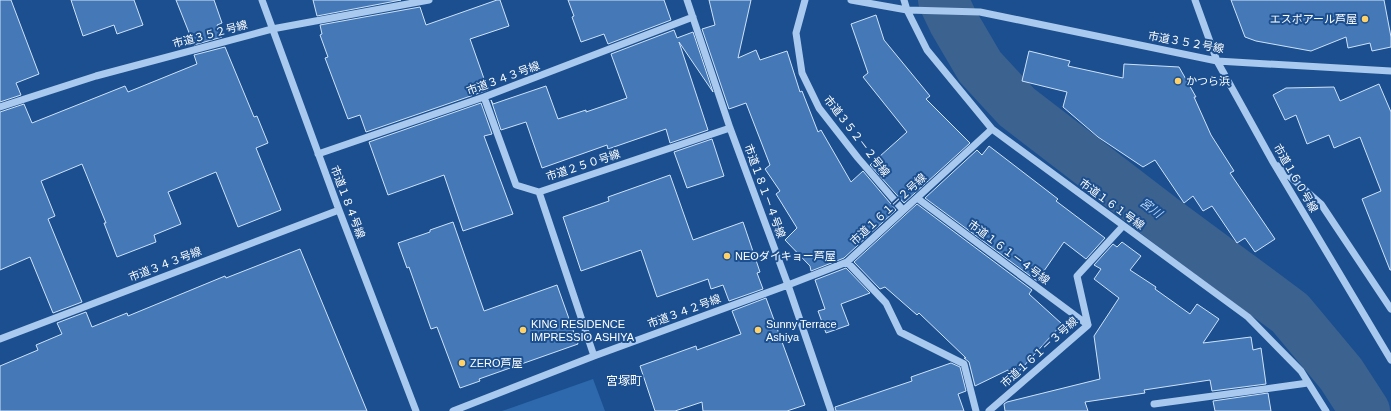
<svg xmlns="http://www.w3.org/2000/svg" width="1391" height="411" font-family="Helvetica,'Noto Sans JP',sans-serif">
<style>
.green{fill:#2e69ad}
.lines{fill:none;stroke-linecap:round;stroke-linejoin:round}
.river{stroke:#3c6290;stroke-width:50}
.building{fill:#4478b7;stroke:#cfe3fa}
.minor{stroke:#a9c9ee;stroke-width:7}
.poi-dot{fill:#ffd166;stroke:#1b4f8f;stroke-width:1.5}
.labels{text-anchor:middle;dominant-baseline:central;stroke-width:4;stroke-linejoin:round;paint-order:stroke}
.poi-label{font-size:11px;fill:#fff;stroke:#1b4f8f;text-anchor:start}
.street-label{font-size:11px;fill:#fff;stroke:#1b4f8f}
.water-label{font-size:12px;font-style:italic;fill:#b5d3f5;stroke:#1b4f8f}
.neighbourhood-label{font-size:12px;fill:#fff;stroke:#1b4f8f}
</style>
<rect width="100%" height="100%" fill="#1b4f8f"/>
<!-- green -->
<path class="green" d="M593,379L605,411H502Z"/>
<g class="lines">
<!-- river -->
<path class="river" d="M943,0L953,21L980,67L1017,107L1163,219L1290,313L1341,374L1365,411"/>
</g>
<!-- building -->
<path class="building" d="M0,0H11L39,74L16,83L21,95L0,102Z
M71,0H134L143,25L117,34L114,25L83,36Z
M176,0H214L222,23L217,25L222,37L194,45Z
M313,0H401L317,16Z
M497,0H500L509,26L470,39L488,90L366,132L360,115L348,119L325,58L328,57L320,35L322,34L320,25L420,7L426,25Z
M568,0H664L671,20L608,44L604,34L581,42L572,17L574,16Z
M709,0H751L738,58L756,50L760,60L787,51L800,92L802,91L818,132L821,130L851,182L863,171L896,210L844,258L811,271L810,266L785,240L797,228L776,194L780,191L765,169L770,165L746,103L729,109L702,29L715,25Z
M1231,0H1384L1391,37V47L1372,51L1370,43L1348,48L1346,37L1311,51L1256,41L1245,37Z
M876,15L884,40L930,96L926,99L970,143L904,203L870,165L907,132L863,77L868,73L851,24Z
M674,30L677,38L693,32L713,92L679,42L708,130L670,143L666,129L608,149L607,145L542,168L526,122L501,130L491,100L493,104L546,86L558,119L586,110V112L627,98L611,54Z
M225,47L254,117L257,116L268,143L256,148L281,210L238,227L216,172L168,192L181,224L154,235L156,242L117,257L104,223H106L82,164L41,181L55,216L48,219L82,302L53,313L30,257L0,270V112L24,104L32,123L125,86L128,92L197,64L194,55Z
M1029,51L1070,61L1068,66L1123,78L1124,64L1179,67L1196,97H1194L1211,135L1234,171L1230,173L1275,239L1255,252L1245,238L1237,243L1212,206L1203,211L1193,196L1184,203L1155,160L1143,167L1098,137L1063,107L1067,92L1022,81Z
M1379,84L1391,112V270H1390L1362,199L1381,191L1360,137L1334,148L1329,135L1307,144L1296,115L1285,120L1273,95L1286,88L1334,87L1340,101Z
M481,103L492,134L484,136L513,214L463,231L444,175L388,195L369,142Z
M712,139L724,176L687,188L674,152Z
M989,146L1058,199L1056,201L1105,238L1086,259L1064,242L1037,281L925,198L977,150L982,155Z
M670,175L693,240L743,222L760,272L757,273L763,289L729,301L723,285L711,289L708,279L657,297L641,250L581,271L563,217L609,201L608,197Z
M917,204L1032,290L1029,294L1062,324L1012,379L1008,370L975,386L969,362L964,358H966L919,313L917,315L885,287L880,289L854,262Z
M453,222L484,311L557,285L578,344L479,379L480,381L460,388L437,327L431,329L409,267L407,268L398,243L430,232V230Z
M1122,242L1141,256L1130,270L1156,287L1155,289L1190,314L1197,304L1219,319L1203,343L1251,337L1253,350L1261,348L1266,384L1212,391L1210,380L1144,390L1145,393L1085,402L1088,411H1005L1004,404L1007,402L1100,379L1094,336L1119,298L1094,279L1101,269L1094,265L1113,244L1117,247Z
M300,249L367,411H0V366L38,350L36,345L62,334L57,323L86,312L92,327L127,313L128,316L225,276L226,278Z
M846,268L870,293L841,304L849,325L826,333L818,311L825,309L815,280Z
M766,298L805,405L787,411H703L702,402L675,411H655L640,366L696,346L697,350L741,334L732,311Z
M951,363L960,367L966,391L958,394L964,411H836L835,407L912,381L911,377Z
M1268,393L1271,411H1215L1213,401Z"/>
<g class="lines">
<!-- minor -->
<path class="minor" d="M262,0L339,210L416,411
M687,0L730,128L788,285L831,411
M805,0L796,33L802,73L819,108L858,158L903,210
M851,0L907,10L980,12L1217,61L1391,71
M904,0L907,10L927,50L992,129L1248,317L1301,371L1326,411
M1195,0L1217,61L1273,162L1391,360
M484,97L516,185L539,192
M0,107L96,76L272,29L429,0
M318,154L484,97L693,17
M1278,166L1321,204L1391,309
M917,198L1088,325
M847,262L886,303L900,332L964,364L976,411
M0,339L339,210
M594,356L539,192L730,128
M1154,404L1308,383
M453,411L594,356L788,285L847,262L992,129
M989,411L1088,325L1077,276L1123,226"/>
</g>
<!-- markers -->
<g class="poi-dot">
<circle cx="1365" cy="19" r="4"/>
<circle cx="1178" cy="81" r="4"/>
<circle cx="727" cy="256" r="4"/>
<circle cx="523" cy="330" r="4"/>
<circle cx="758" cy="330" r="4"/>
<circle cx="462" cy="363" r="4"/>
</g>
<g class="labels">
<!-- poi labels -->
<g class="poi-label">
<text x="1357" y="19" text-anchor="end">エスポアール芦屋</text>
<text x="1186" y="81">かつら浜</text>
<text x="735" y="256">NEOダイキョー芦屋</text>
<text x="531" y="324">KING RESIDENCE<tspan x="531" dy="13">IMPRESSIO ASHIYA</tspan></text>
<text x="766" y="324">Sunny Terrace<tspan x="766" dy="13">Ashiya</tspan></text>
<text x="470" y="363">ZERO芦屋</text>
</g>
<!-- street labels -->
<g class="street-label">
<text transform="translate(210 34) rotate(-15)">市道３５２号線</text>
<text transform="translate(1186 42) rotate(10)">市道３５２号線</text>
<text transform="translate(503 78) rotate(-20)">市道３４３号線</text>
<text transform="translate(857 136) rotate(52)">市道３５２－２号線</text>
<text transform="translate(583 165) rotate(-18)">市道２５０号線</text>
<text transform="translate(1296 178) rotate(60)">市道１６０号線</text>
<text transform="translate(765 191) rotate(70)">市道１８１－４号線</text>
<text transform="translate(348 202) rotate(69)">市道１８４号線</text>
<text transform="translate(1112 204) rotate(36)">市道１６１号線</text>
<text transform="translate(888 209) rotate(-43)">市道１６１－２号線</text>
<text transform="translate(1009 252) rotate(37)">市道１６１－４号線</text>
<text transform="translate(165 264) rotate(-21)">市道３４３号線</text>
<text transform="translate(684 311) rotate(-20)">市道３４２号線</text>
<text transform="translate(1039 352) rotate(-42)">市道１６１－３号線</text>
</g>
<!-- water labels -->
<g class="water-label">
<text transform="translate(1151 208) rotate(37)">宮川</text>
</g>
<!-- neighbourhood labels -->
<g class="neighbourhood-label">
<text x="624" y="381">宮塚町</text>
</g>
</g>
</svg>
